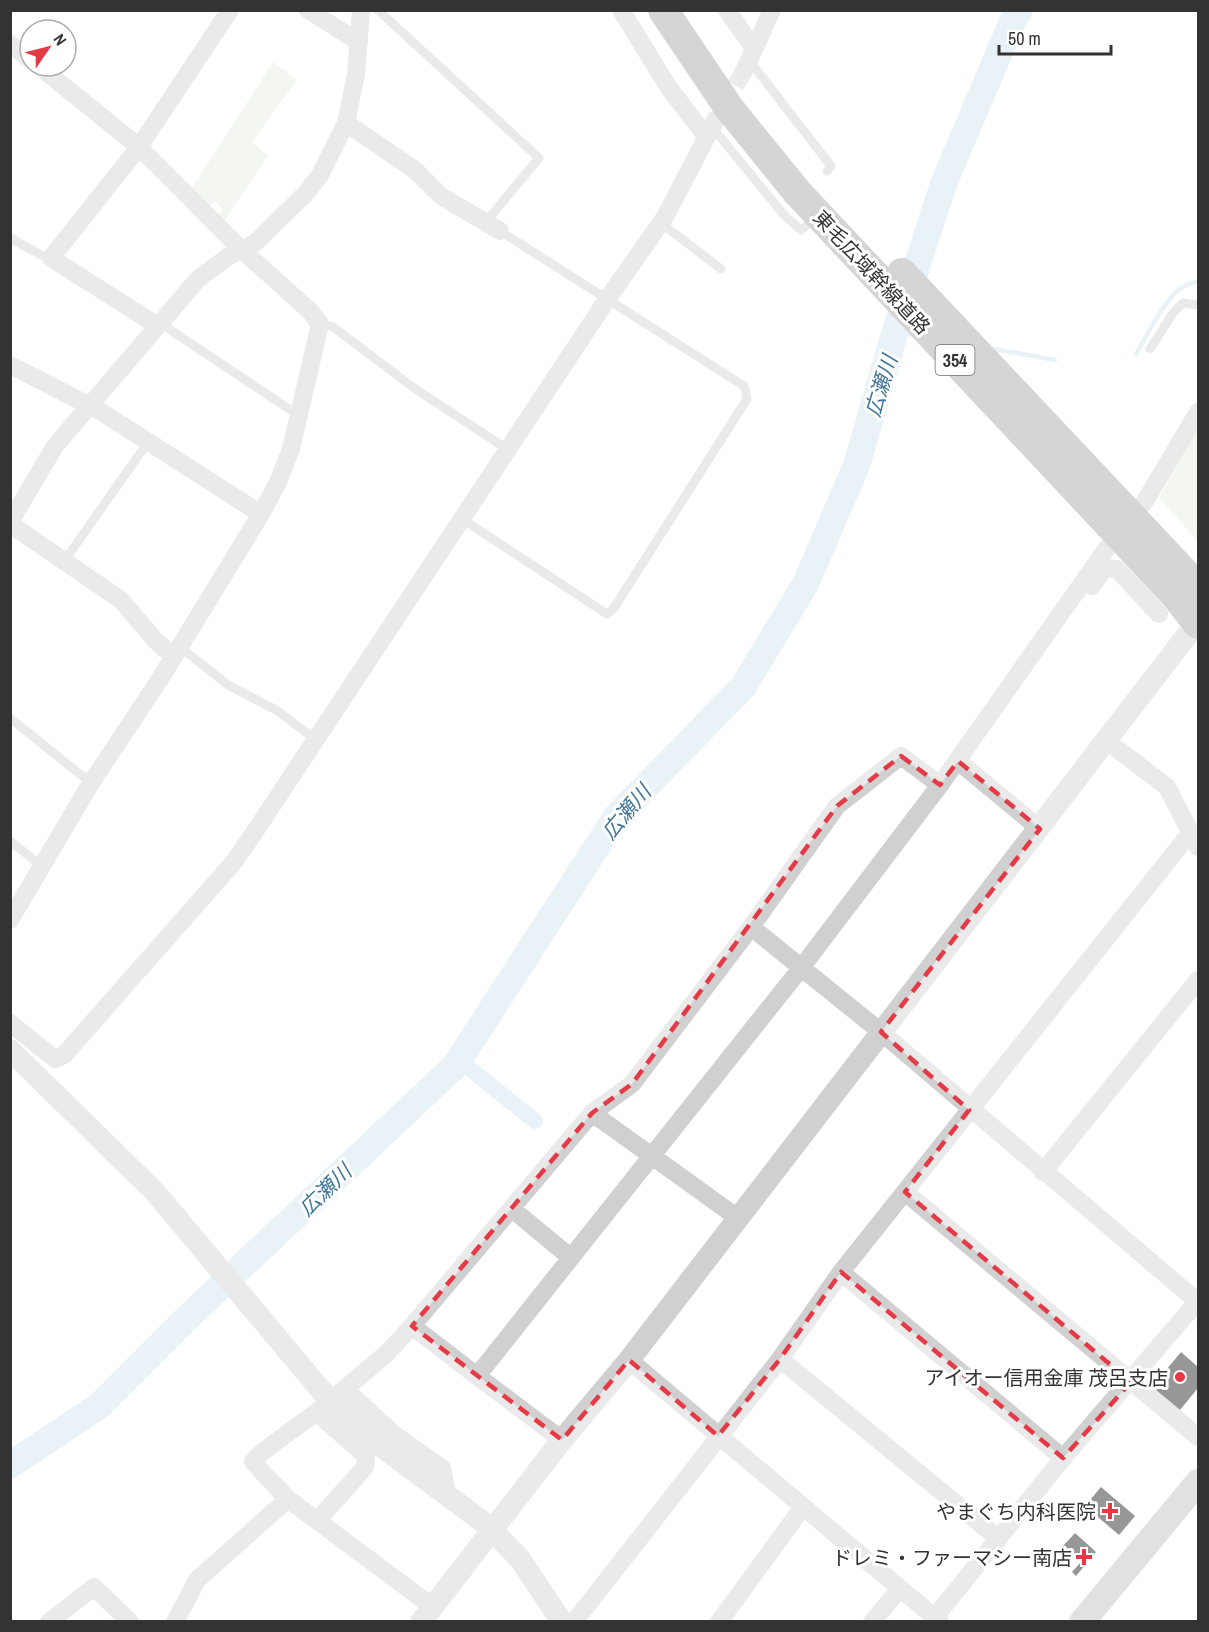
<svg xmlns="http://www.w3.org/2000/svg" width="1209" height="1632" font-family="'Archivo Narrow','Noto Sans JP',sans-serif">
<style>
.green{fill:#e6ecdf}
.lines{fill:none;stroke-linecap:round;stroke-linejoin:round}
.stream{stroke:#cfe2ee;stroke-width:4.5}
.canal{stroke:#cfe2ee;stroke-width:16}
.river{stroke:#cfe2ee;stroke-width:27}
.building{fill:#1a1a1a}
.minor-tunnel{stroke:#d6d6d6;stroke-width:18;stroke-dasharray:18 9;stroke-linecap:butt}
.service{stroke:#d0d0d0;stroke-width:9}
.minor{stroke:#d0d0d0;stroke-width:18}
.tertiary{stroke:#d0d0d0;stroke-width:22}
.secondary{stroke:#bdbdbd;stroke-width:26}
.trunk{stroke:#a2a2a2;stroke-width:30}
.marked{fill:none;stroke:#e63946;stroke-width:4.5;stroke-dasharray:12 8;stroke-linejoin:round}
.poi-dot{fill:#e63946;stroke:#fff;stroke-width:2}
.labels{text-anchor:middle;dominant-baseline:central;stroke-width:6;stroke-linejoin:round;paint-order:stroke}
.shield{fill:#fff;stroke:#707070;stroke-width:1.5}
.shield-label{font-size:18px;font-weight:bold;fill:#333}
.street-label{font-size:20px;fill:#333;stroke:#fff}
.poi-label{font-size:20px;fill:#333;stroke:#fff;text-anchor:end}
.water-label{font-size:21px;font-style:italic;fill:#3f7597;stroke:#fff}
</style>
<rect width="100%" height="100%" fill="#fff"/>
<!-- green -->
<path class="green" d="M273,62L297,80L252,142L268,156L224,221L219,215L223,210L216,202L209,205L192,188Z
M1198,428V541L1159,498Z"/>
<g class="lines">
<!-- stream -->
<path class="stream" d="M895,332L913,335
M989,348L1055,360
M1136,354C1149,333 1170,282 1198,282"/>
<!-- canal -->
<path class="canal" d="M459,1060L535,1121"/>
<!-- river -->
<path class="river" d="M10,1465L100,1405L188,1317L455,1066L616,817L743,687L806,583L857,464L895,332L945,180L1011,25L1019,10"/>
</g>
<!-- building -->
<path class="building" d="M1181,1352L1198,1367V1388L1180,1410L1152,1387Z
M1101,1487L1135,1516L1119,1535L1085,1506Z
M1075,1533L1096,1552L1076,1576L1072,1572L1081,1562L1063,1546Z"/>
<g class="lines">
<!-- minor-tunnel -->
<path class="minor-tunnel" d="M722,109L745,69"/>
<!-- service -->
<path class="service" d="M378,10L539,158L485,223
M749,60L831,166L827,171
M712,127L784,215L801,230L806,226
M661,223L721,269
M10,238L43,256L51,258
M160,323L289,409L300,413
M320,324L333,327L414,388L507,449
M1150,349L1173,313L1183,303L1198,305
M462,519L607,614L614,608L747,399L744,386L500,231
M65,560L148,442
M180,647L228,685L278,711L316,740
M10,718L91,783
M10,841L43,867"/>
<!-- minor -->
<path class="minor" d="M308,10L359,42
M621,10L669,88L706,136
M727,10L753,47
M10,44L30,59
M745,69L772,10
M346,123L415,170L441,196L500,231
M158,326L51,258L139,147L230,10
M10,365L100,411L261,514
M1144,503L1198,412
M10,522L55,446L198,279L229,256L255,243L306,193L320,175L346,123L356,74L361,10
M10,524L121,600L155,640L174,657
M1092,586L1105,568L1117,569L1159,614
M1107,741L1167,787L1198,847
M958,761L1040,829
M10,920L91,783L160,679L261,514L277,484L291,449L320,324L310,311L242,250L139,147L39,66
M751,927L881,1032L1198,1302
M10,1023L55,1059L64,1055L233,863L252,836L608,298L665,217L716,119
M592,1113L738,1218
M1043,1172L1198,980
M905,1192L1198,1437
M512,1209L570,1257
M841,1272L1063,1458
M412,1326L477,1376
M780,1359L999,1539
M629,1360L940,1622
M345,1389L396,1436L442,1468L447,1494
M341,1392L386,1354L412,1326L592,1113L632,1084L751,927L837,806L901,756L940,785
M322,1408C310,1418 256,1454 253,1462L288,1499L433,1607
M316,1412L366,1456L365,1467L317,1521
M562,1440L477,1376L801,968L940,785L1107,548
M935,1617L1063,1458L1198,1301
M49,1622L94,1587L130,1622
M175,1622L197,1580L288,1499
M574,1622L780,1359L841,1272L1183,842L1192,834
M719,1622L803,1507
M872,1622L900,1589"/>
<!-- tertiary -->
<path class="tertiary" d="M10,1050L155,1192L330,1401L367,1436L486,1524L520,1559L562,1622
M421,1622L562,1440L629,1360L1198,621"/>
<!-- secondary -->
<path class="secondary" d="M1082,1622L1198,1482"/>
<!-- trunk -->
<path class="trunk" d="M663,10L729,108L797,192L1176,596L1198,624
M902,273L1198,587"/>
</g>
<!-- marked area -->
<path d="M0 0H1209V1632H0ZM901,756L940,785L958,761L1040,829L881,1032L969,1110L905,1192L1131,1382L1063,1458L841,1272L780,1359L718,1436L629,1360L562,1440L412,1326L592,1113L632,1084L837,806Z" fill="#fff" fill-opacity=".55" fill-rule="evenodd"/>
<path class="marked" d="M901,756L940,785L958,761L1040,829L881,1032L969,1110L905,1192L1131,1382L1063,1458L841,1272L780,1359L718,1436L629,1360L562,1440L412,1326L592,1113L632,1084L837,806Z"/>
<!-- markers -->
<g class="poi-dot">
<circle cx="1180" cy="1377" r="6"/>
<path d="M1107 1502h6v6h6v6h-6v6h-6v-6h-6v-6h6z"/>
<path d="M1081 1548h6v6h6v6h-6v6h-6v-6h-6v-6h6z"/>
</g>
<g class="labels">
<!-- shield labels -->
<rect class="shield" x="935.5" y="345" width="39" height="30" rx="4.5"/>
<g class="shield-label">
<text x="955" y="360">354</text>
</g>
<!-- street labels -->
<g class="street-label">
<text transform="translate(872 272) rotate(47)">東毛広域幹線道路</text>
</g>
<!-- poi labels -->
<g class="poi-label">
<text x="1168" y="1377">アイオー信用金庫 茂呂支店</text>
<text x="1096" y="1511">やまぐち内科医院</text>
<text x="1072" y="1557">ドレミ・ファーマシー南店</text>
</g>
<!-- water labels -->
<g class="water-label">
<text transform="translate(881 386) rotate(-73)">広瀬川</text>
<text transform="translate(626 812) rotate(-50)">広瀬川</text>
<text transform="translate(325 1190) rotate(-44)">広瀬川</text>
</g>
</g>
<!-- border -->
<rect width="1209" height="1632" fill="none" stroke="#333333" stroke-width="24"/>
<!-- north arrow -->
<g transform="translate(48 48) rotate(55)"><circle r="28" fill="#ffffff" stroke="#adadad" stroke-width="1.5"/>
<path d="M0-4.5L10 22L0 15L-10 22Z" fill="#e63946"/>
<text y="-9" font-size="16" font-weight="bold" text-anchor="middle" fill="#333333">N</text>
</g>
<!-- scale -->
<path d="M999 45v9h112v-9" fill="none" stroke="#333333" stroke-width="3"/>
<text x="1008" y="45" font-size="18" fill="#333333" stroke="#ffffff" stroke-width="4.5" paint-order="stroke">50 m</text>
</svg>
